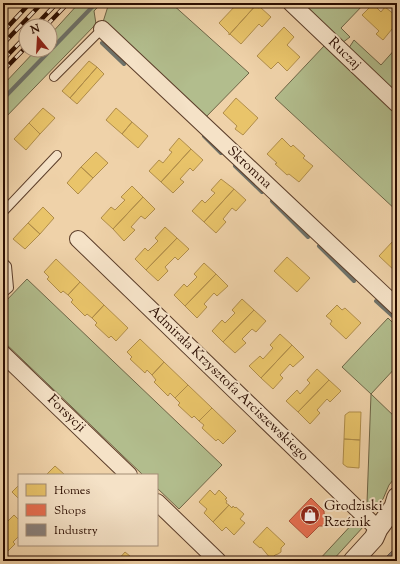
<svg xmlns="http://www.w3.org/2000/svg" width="400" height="564" font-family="'Sorts Mill Goudy',serif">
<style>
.green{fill:#b2bd8d;stroke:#6e6546}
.homes{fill:#e9c46a;stroke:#b08d4a}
.shops{fill:#e76f51;stroke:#af5239}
.industry{fill:#8a817c;stroke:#6e5e57}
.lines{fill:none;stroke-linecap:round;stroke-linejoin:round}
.stream{stroke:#6e726a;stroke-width:4}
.service-casing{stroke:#5c3e2a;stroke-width:10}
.minor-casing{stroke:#5c3e2a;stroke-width:18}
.tertiary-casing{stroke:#5c3e2a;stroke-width:21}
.service{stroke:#f5e2c7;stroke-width:8}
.minor{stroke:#f5e2c7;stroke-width:16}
.tertiary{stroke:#f5e2c7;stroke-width:19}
.rail-casing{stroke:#2b0d00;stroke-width:4.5}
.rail{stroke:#f5e2c7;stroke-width:3;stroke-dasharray:9;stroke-linecap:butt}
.labels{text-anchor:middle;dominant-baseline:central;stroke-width:4;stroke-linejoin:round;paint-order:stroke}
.street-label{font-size:14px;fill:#2b0d00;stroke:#f5e2c7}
.poi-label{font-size:14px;fill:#2b0d00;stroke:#f5e2c7;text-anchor:start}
</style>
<rect width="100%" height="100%" fill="#efd2a9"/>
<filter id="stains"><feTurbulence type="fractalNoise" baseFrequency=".005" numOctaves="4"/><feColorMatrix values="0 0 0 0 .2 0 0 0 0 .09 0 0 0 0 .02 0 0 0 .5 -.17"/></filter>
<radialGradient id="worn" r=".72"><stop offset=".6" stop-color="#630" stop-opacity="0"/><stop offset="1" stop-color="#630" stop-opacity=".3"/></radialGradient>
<!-- green -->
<path class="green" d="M79,3H102L94,11L96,24L3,120V85L36,50H50V35Z
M109,3H171L249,73L204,119L103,22Z
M301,3H365L341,28L350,37L342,43Z
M354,40L381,65L397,47V98L347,51Z
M324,46L397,113V211L275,98Z
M27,279L222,465L179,509L157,488V475H143L3,341V304Z
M388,318L397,327V366L371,394L397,419V475L389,485L383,499L373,510L367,503L371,394L342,367Z
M355,521L359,522L364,526L332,561H318Z"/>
<!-- homes -->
<path class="homes" d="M236,3L257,4L229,35V33L219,23L237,4Z
M257,4L256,6L259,8L260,7L271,17L262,27L259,24L241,44L230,34L229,35Z
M373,4L381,12L385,7L395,15L392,18L397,23L383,40L376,34L379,31L362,15Z
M284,27L294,37L287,45L300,57L287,71L278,62L271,69L257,56Z
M89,61L97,67L70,98L62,91Z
M97,67L104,74L77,104L70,98Z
M236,98L258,118L243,135L235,129L237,126L223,113Z
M43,108L55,118L40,134L29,123Z
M116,108L132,122L122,134L106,120Z
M132,122L148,136L138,148L122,134Z
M29,123L40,134L26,150L14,139Z
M179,138L191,149L161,182L149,171L159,160L163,163L172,152L169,150Z
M282,138L291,147L293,145L305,156L303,158L313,166L299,182L289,174L287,175L275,164L277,163L267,154Z
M191,149L203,160L193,171L190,168L180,179L184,182L173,193L161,182Z
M96,152L108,163L93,178L81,167Z
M81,167L93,178L78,194L67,183Z
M221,179L234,189L204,222L192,211L202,200L205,203L215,193L211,190Z
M132,186L143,197L113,229L101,218L111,207L115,210L125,200L121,197Z
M234,189L246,200L236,211L232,208L223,219L226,222L216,233L204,222Z
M143,197L155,209L145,219L141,216L131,227L135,230L124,241L113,229Z
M43,207L54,218L40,234L28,223Z
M28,223L40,234L25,249L13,239Z
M165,227L177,238L146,270L135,259L145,248L148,251L158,241L155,238Z
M177,238L189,249L178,260L175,257L165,267L168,271L158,281L146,270Z
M393,241L397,245L396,272L379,256Z
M287,257L310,278L297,292L274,271Z
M56,259L80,282L68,295L63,291L61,293L47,279L49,277L44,272Z
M204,263L216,274L185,306L174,295L184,284L187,287L197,277L194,274Z
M216,274L228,286L217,296L214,293L204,304L207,307L197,318L185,306Z
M80,282L104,305L92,318L87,314L85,316L71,302L73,300L68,295Z
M242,299L254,310L223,342L212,331L222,320L225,323L235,313L232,310Z
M104,305L128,328L116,341L111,336L109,338L95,325L97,323L92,318Z
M337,305L342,310L345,308L361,323L346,339L330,324L332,321L326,316Z
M254,310L266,321L256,332L252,329L242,339L246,343L235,353L223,342Z
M280,334L292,345L261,378L249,366L260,356L263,359L273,348L270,345Z
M140,339L164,362L152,375L147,370L145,373L130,359L132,357L127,352Z
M292,345L304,357L293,367L290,364L280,375L283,378L273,389L261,378Z
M164,362L188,385L175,398L170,393L168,396L154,382L156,380L152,375Z
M317,369L329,380L298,412L286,401L297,390L300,394L310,383L307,380Z
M329,380L341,391L330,402L327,399L317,410L320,413L310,424L298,412Z
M188,385L212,408L199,421L194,416L192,418L178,405L180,403L175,398Z
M212,408L236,431L223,444L218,439L216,441L202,428L204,425L199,421Z
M349,412H361L360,440L344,439L345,415Z
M344,439L360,440L359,468L347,467L343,464Z
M55,466L65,475H68H46Z
M19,485V499L12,492Z
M210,490L215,495L219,490L227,498L225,499L227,501L226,503L229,505L213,522L204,513L207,509L199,502Z
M229,505L232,508L233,506L235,508L236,507L244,514L240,519L245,523L234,535L226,527L222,531L213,522Z
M14,515L19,520V536L13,542L15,544L3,556V526Z
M267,527L285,544L281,548V552L278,554L275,555L271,559L261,547L260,548L253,542Z
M125,552L136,561H117Z"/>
<!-- shops -->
<path class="shops" d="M311,498L324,511L325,526H319L307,538L289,521Z"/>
<!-- industry -->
<path class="industry" d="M393,550L397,555V561H382Z"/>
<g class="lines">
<!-- stream -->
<path class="stream" d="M102,43L124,64
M3,99L96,3
M204,136L221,153
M235,166L262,192
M272,201L308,237
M319,246L354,281
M376,301L397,320"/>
<!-- service casing -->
<g class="service-casing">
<path id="service" d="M54,77L102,29
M3,212L57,155
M3,262L7,266L9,288L3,293"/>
</g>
<!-- minor casing -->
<g class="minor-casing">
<path id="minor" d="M291,3L397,104
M102,29L397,307
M78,239L378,529
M3,354L129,475
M157,502L218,561"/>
</g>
<!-- tertiary casing -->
<g class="tertiary-casing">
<path id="tertiary" d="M353,561L374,538L378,529L394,507L397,497"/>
</g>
<!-- service -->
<use href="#service" class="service"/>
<!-- minor -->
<use href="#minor" class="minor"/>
<!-- tertiary -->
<use href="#tertiary" class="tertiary"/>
<!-- rail casing -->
<g class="rail-casing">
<path id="rail" d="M35,26L57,3
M46,26L68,3
M3,32L30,3
M3,44L42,3
M3,60L26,36
M3,71L26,47"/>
</g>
<!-- rail -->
<use href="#rail" class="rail"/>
</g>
<!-- icons -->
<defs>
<g id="shop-disc" transform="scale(1)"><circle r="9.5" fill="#8f2418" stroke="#f5e2c7"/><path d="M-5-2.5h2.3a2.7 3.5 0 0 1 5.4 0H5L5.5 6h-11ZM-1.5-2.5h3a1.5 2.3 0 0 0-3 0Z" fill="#fff"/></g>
</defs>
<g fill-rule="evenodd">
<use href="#shop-disc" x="310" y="515"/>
</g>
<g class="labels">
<!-- street labels -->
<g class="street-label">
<text transform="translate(344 54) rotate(44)">Ruczaj</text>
<text transform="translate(249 168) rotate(43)">Skromna</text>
<text transform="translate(228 384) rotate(44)">Admirała Krzysztofa Arciszewskiego</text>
<text transform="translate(66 414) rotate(44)">Forsycji</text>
</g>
<!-- poi labels -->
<g class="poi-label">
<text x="324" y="507">Grodziski<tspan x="324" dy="16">Rzeźnik</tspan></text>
</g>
</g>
<!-- margin -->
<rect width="400" height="564" fill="none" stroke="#efd2a9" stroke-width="16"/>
<rect x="4" y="4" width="392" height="556" fill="none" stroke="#2b0d00" stroke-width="2"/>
<rect x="8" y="8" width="384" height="548" fill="none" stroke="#2b0d00"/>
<!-- legend -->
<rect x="18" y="474" width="140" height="72" fill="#f5e2c7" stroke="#a48d77"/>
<rect x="26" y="484" width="20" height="12" fill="#e9c46a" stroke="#a48d77"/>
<text x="54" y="494" font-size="12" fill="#2b0d00">Homes</text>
<rect x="26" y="504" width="20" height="12" fill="#e76f51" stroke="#a48d77"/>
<text x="54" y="514" font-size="12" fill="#2b0d00">Shops</text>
<rect x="26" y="524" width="20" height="12" fill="#8a817c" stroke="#a48d77"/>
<text x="54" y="534" font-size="12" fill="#2b0d00">Industry</text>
<!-- north arrow -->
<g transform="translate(38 38) rotate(342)"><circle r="19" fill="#f5e2c7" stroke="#a48d77"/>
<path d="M0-3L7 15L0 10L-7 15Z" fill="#8f2418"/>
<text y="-6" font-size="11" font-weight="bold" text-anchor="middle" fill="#2b0d00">N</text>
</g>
<rect width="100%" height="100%" filter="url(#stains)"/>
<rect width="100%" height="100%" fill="url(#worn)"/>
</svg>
